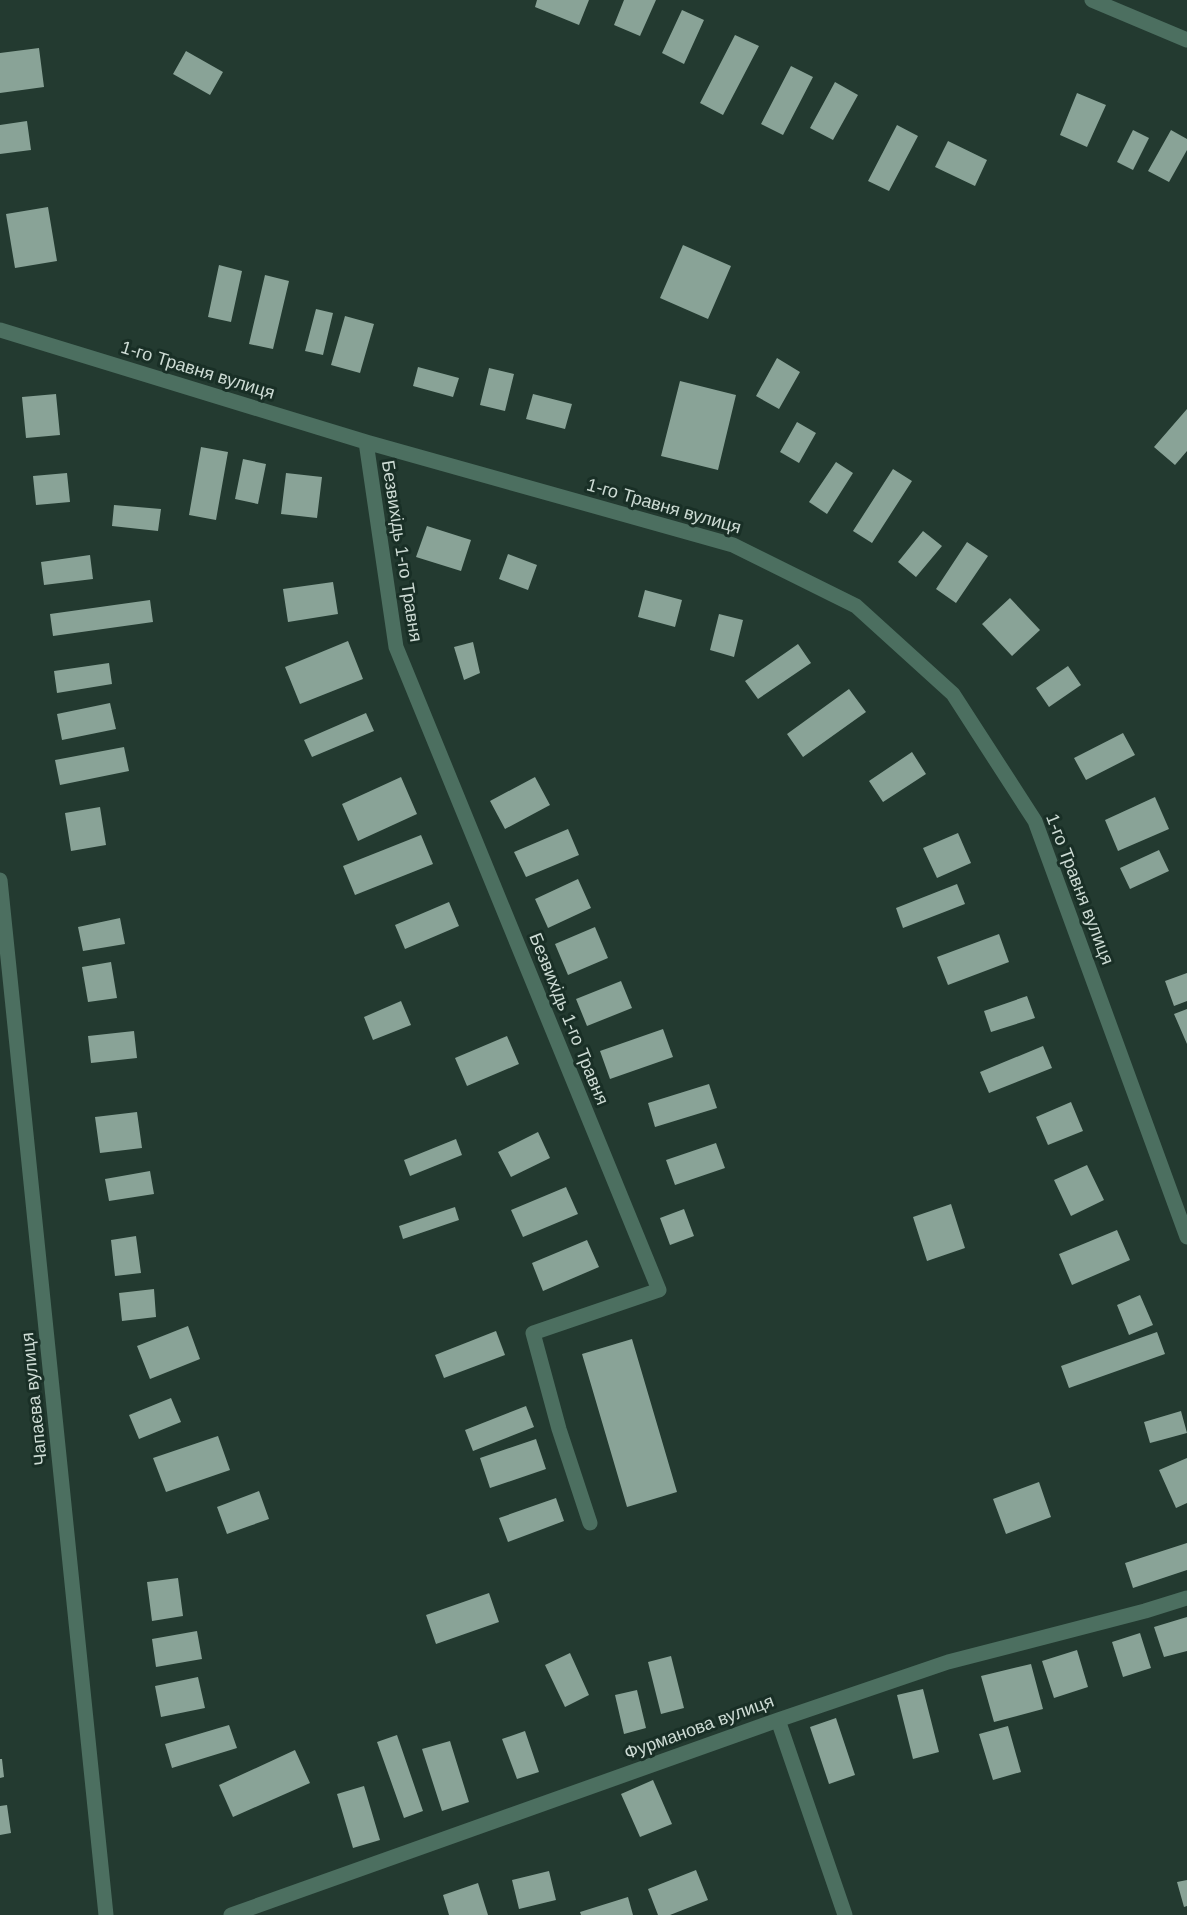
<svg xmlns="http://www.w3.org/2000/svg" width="1187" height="1915" font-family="Helvetica,sans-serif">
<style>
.building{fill:#89a397}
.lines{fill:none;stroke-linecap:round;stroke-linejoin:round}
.minor{stroke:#4c6f60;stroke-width:15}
.labels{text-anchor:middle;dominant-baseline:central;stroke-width:6;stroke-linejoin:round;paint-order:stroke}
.street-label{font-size:18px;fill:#cddbd4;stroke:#192f26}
</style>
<rect width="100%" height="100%" fill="#233a30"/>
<!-- building -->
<path class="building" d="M537,0H589L579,25L535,7Z
M624,0H656L640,36L614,25Z
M682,10L704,20L684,64L662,53Z
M735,35L759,46L723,115L700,103Z
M39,48L44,87L0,93V53Z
M186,51L223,72L210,95L173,74Z
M791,66L813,77L783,135L761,124Z
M835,82L858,95L833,140L810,128Z
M1077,93L1106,105L1087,147L1060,135Z
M27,121L31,150L0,154V125Z
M897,125L918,136L889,191L868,181Z
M1133,130L1149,138L1133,170L1117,162Z
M1171,130L1187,139V150L1169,182L1148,171Z
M948,141L987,160L975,186L935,167Z
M48,207L57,261L15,268L6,214Z
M683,245L731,266L708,319L660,298Z
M219,265L242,271L231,322L208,317Z
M265,275L289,281L273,349L249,344Z
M316,309L333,313L323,355L305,351Z
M345,316L374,324L360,373L331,365Z
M777,358L800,372L779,409L756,396Z
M418,367L459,378L453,397L413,386Z
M489,368L514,374L505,411L480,405Z
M680,381L736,395L718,470L661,456Z
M56,394L60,435L26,438L22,397Z
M533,394L572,404L565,429L526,419Z
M1187,409V451L1175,465L1154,447Z
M797,422L816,433L799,463L780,452Z
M201,447L228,452L216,520L189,515Z
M243,459L266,464L258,504L235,499Z
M836,462L853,473L827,514L809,502Z
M893,469L912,481L872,543L853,531Z
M67,473L70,502L36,505L33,476Z
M286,473L322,477L317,518L281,514Z
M114,505L161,509L158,531L112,526Z
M427,526L471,540L461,571L416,557Z
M923,531L942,546L916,577L898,562Z
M967,542L988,556L956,603L936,589Z
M508,554L537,565L528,590L499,579Z
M90,555L93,579L44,585L41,562Z
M333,582L338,614L288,622L283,589Z
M645,590L682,600L675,627L638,617Z
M1010,598L1040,630L1012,656L982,624Z
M150,600L153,622L53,636L50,614Z
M719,614L743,620L734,657L710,650Z
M348,641L363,679L300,704L285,667Z
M473,642L480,673L464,680L454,647Z
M798,644L811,663L758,699L745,681Z
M109,663L112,684L57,693L54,671Z
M1068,666L1081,685L1049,707L1036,688Z
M849,689L866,712L803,757L787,734Z
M110,703L116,729L62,740L57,714Z
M366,713L374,731L312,757L304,740Z
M1123,733L1135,755L1086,780L1074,758Z
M124,747L129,771L60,785L55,760Z
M912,752L926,774L883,802L869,781Z
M401,777L417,814L358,841L342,804Z
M535,777L550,805L505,829L490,801Z
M1155,797L1169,829L1118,851L1105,820Z
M100,807L106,845L71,851L65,813Z
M568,829L579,855L526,877L514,852Z
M958,833L971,863L937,878L923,848Z
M421,835L433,864L355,895L343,866Z
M1159,850L1169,871L1130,889L1120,868Z
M578,879L591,908L548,928L535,899Z
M957,884L965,904L903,928L896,908Z
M449,902L459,926L405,949L395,925Z
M120,918L125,944L83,951L78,927Z
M595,927L608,958L568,975L555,944Z
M999,934L1009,962L948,985L937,957Z
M111,962L117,998L88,1002L82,967Z
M1187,973V1001L1174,1006L1165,981Z
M621,981L632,1008L587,1026L576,999Z
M1027,996L1035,1018L991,1032L984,1011Z
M401,1001L411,1025L373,1040L364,1017Z
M1187,1009V1044L1174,1014Z
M663,1029L673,1057L610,1079L600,1051Z
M134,1031L137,1058L91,1063L88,1036Z
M507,1036L519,1064L467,1086L455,1058Z
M1043,1046L1052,1068L989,1093L980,1072Z
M709,1084L717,1108L655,1127L648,1103Z
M1071,1102L1083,1131L1048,1145L1036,1117Z
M137,1112L142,1148L100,1153L95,1117Z
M538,1132L550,1158L511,1177L498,1152Z
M456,1139L462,1155L410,1176L404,1160Z
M716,1143L725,1168L675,1185L666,1160Z
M1087,1165L1104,1200L1071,1216L1054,1180Z
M150,1171L154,1194L109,1201L105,1179Z
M566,1187L578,1214L523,1237L511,1210Z
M951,1204L965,1248L927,1261L913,1217Z
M455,1207L459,1220L403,1239L399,1226Z
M684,1209L694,1236L670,1245L660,1218Z
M1117,1230L1130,1260L1072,1285L1059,1254Z
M136,1236L141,1273L115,1276L111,1240Z
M587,1240L599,1267L543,1291L532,1263Z
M154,1289L156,1317L122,1321L119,1293Z
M1140,1295L1153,1325L1129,1335L1117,1305Z
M188,1326L200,1359L150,1379L137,1346Z
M496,1331L505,1355L444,1378L435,1355Z
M1157,1332L1165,1354L1069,1388L1061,1366Z
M632,1339L677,1492L627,1507L582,1354Z
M171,1398L181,1422L139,1439L129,1415Z
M526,1406L534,1427L473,1451L465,1430Z
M1181,1411L1187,1433L1150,1443L1144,1422Z
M218,1436L230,1470L166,1492L153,1458Z
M536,1439L546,1469L490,1488L480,1458Z
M1187,1458V1503L1176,1508L1159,1470Z
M1039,1482L1051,1517L1006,1534L993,1499Z
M259,1491L269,1519L227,1534L217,1507Z
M556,1498L564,1521L508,1542L499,1518Z
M1187,1543V1570L1133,1588L1125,1563Z
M178,1578L183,1616L152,1621L147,1582Z
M489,1593L499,1622L436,1644L426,1615Z
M1187,1617V1651L1164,1657L1154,1627Z
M197,1631L202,1659L156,1667L152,1639Z
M1140,1633L1151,1668L1123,1677L1112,1642Z
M1077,1650L1088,1687L1054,1698L1042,1661Z
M570,1653L589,1695L565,1707L545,1665Z
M671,1656L684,1708L661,1714L648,1662Z
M1031,1664L1043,1709L994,1722L981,1676Z
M198,1677L205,1708L161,1717L155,1686Z
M923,1689L939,1752L913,1759L897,1695Z
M637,1690L646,1728L624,1734L615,1695Z
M836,1718L855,1775L829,1784L810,1727Z
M229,1725L237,1748L172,1768L165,1744Z
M1008,1726L1021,1772L993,1780L979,1734Z
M525,1731L539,1772L517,1779L502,1739Z
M397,1735L423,1811L404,1818L377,1742Z
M450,1741L469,1802L442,1811L422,1749Z
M295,1750L310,1783L233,1817L219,1785Z
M0,1759H2L4,1777L0,1778Z
M653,1780L672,1824L640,1837L621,1794Z
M364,1786L380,1840L353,1848L337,1794Z
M7,1805L11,1833L0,1835V1806Z
M696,1870L708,1900L670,1915H658L648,1889Z
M549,1871L556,1900L519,1909L512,1880Z
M1187,1880V1906L1184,1907L1177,1882Z
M478,1883L488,1915H449L443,1895Z
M628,1897L633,1915H581L580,1912Z"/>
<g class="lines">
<!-- minor -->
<path class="minor" d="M1092,0L1187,40
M0,330L366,442L733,545L856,606L953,694L1035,821L1187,1237
M366,442L396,647L659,1290L533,1333L559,1429L590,1523
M0,880L106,1915
M778,1720L845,1915
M231,1915L778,1720L948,1662L1145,1611L1187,1598"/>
</g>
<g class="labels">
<!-- street labels -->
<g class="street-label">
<text transform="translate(198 370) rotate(17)">1-го Травня вулиця</text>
<text transform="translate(664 506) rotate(16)">1-го Травня вулиця</text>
<text transform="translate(402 551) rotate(81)">Безвихідь 1-го Травня</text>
<text transform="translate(1080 889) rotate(69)">1-го Травня вулиця</text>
<text transform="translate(569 1019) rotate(68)">Безвихідь 1-го Травня</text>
<text transform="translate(34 1399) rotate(-96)">Чапаєва вулиця</text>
<text transform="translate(699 1727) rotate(-20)">Фурманова вулиця</text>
</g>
</g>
</svg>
